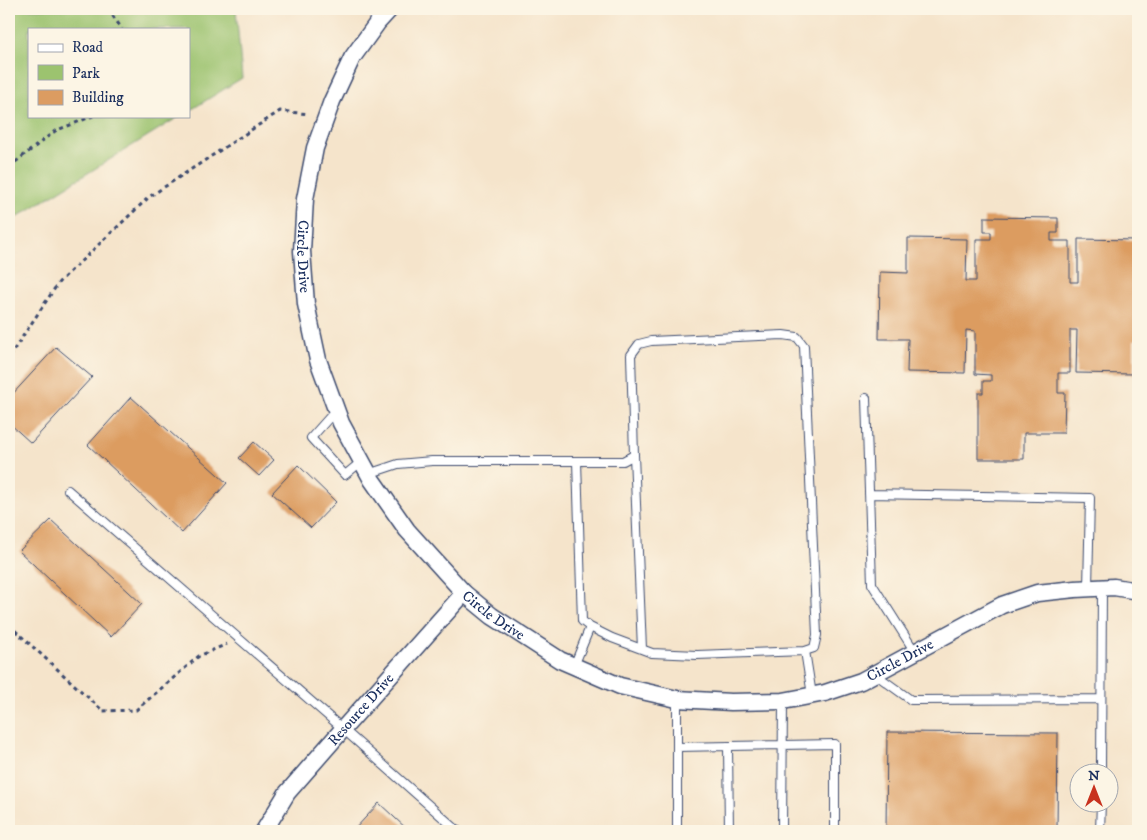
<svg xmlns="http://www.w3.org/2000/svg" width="1147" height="840" font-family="'IM FELL DW Pica',serif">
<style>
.green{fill:#9cc36f;stroke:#5c7966}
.building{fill:#dc9c61}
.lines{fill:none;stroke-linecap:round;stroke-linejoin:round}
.lane-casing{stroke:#3c4a6e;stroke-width:10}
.street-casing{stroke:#3c4a6e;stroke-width:19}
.path{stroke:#3c4a6e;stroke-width:3;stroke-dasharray:4 4;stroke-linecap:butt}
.lane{stroke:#fff;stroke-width:8}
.street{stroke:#fff;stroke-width:16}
.labels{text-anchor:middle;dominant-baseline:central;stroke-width:4;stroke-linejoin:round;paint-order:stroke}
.street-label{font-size:15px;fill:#1b2f5e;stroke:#fcf5e5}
</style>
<rect width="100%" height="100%" fill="#fcf5e5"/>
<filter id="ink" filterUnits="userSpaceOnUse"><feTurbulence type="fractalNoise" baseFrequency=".02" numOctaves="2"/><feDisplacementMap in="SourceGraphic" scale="10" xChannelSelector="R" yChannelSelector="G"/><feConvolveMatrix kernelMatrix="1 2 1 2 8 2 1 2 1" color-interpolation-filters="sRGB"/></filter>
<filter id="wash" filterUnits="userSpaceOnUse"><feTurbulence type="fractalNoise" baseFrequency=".0096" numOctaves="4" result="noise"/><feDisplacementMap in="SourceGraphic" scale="20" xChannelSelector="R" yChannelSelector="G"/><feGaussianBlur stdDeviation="1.12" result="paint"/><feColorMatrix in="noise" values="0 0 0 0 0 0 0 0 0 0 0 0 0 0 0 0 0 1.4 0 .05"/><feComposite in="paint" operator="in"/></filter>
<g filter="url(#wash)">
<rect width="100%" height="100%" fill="#f5e4cb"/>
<!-- green -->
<path class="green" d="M9,9H236L242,78L189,111V29H29V116H180L9,222Z"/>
<g id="blocks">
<!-- building -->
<path class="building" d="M984,217L1058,218V233H1051V241H1070V282H1078V239L1136,240L1135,274H1138V340H1134V374L1076,373L1077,330H1070V373H1058V393H1065L1064,433H1024V459H978V393H983V381H991V375L975,374V331L966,330L965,373L907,372L908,339H879L880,272L908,273V238L967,239L966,281H976V239H991V232H984Z
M56,347L92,377L31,443L9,423V398Z
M131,397L227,483L182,533L88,445Z
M254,442L274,460L259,476L239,458Z
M298,465L336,502L311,528L272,493Z
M51,520L142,604L111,637L19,551Z
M887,732L1058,733L1057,831H886Z
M379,803L409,831H353Z"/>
</g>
</g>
<g filter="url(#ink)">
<use href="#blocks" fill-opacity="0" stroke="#3c4a6e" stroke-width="1"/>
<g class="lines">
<!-- lane casing -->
<g class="lane-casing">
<path id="lane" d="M866,398L872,584L915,652
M336,410L311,438L345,475L362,461
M634,455L642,649
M368,474L398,464L432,461H623L634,455L631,355L639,344L651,341L783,335L797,337L804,346L817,635L814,648L805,651L697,655L652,653L612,638L590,627L582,621L577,461
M68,490L343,729L458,831
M869,494L1090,498L1088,588
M805,651L812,695
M574,666L590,627
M875,674L911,700L1101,699
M728,746L729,831
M677,747L835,744V831
M1101,772L1102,588
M677,831V699
M782,831L783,701
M1100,831L1101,802"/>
</g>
<!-- street casing -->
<g class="street-casing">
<g id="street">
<path id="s1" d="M390,9L378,22L352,58L332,101L315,148L305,199L302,251L306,304L318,360L341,423L372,480L407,530L464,593L492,616L560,660L620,686L677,699L731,702L783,701L825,693L861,681L1002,605L1037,593L1075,589L1114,587L1138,591"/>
<path id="s2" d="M264,831L287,793L343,729L464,593"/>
</g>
</g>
<!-- path -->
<path class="path" d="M108,9L122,29
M9,167L55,131L93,116
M9,357L59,282L149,197L280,111L309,114
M9,625L103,711L136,710L199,656L227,644"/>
<!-- lane -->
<use href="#lane" class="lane"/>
<!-- street -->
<use href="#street" class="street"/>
</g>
</g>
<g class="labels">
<!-- street labels -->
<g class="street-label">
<text stroke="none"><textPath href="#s1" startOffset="269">Circle Drive</textPath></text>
<text stroke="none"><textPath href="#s1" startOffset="689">Circle Drive</textPath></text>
<text stroke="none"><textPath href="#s1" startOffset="1124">Circle Drive</textPath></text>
<text stroke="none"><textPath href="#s2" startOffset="156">Resource Drive</textPath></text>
</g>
</g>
<!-- margin -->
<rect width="1147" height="840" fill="none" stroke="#fcf5e5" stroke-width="30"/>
<!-- legend -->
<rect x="28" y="28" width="162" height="90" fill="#fcf5e5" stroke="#a2a6af"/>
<rect x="38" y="44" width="25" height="8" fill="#ffffff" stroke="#a2a6af"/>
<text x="72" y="52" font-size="15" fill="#1b2f5e">Road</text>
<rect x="38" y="65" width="25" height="15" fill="#9cc36f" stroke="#a2a6af"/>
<text x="72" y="78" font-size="15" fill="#1b2f5e">Park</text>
<rect x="38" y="90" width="25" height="15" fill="#dc9c61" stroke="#a2a6af"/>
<text x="72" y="102" font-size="15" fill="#1b2f5e">Building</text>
<!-- north arrow -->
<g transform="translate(1094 788)"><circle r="24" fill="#fcf5e5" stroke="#a2a6af"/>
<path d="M0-4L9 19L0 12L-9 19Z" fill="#c8321e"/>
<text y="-8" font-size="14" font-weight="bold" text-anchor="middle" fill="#1b2f5e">N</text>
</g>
</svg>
